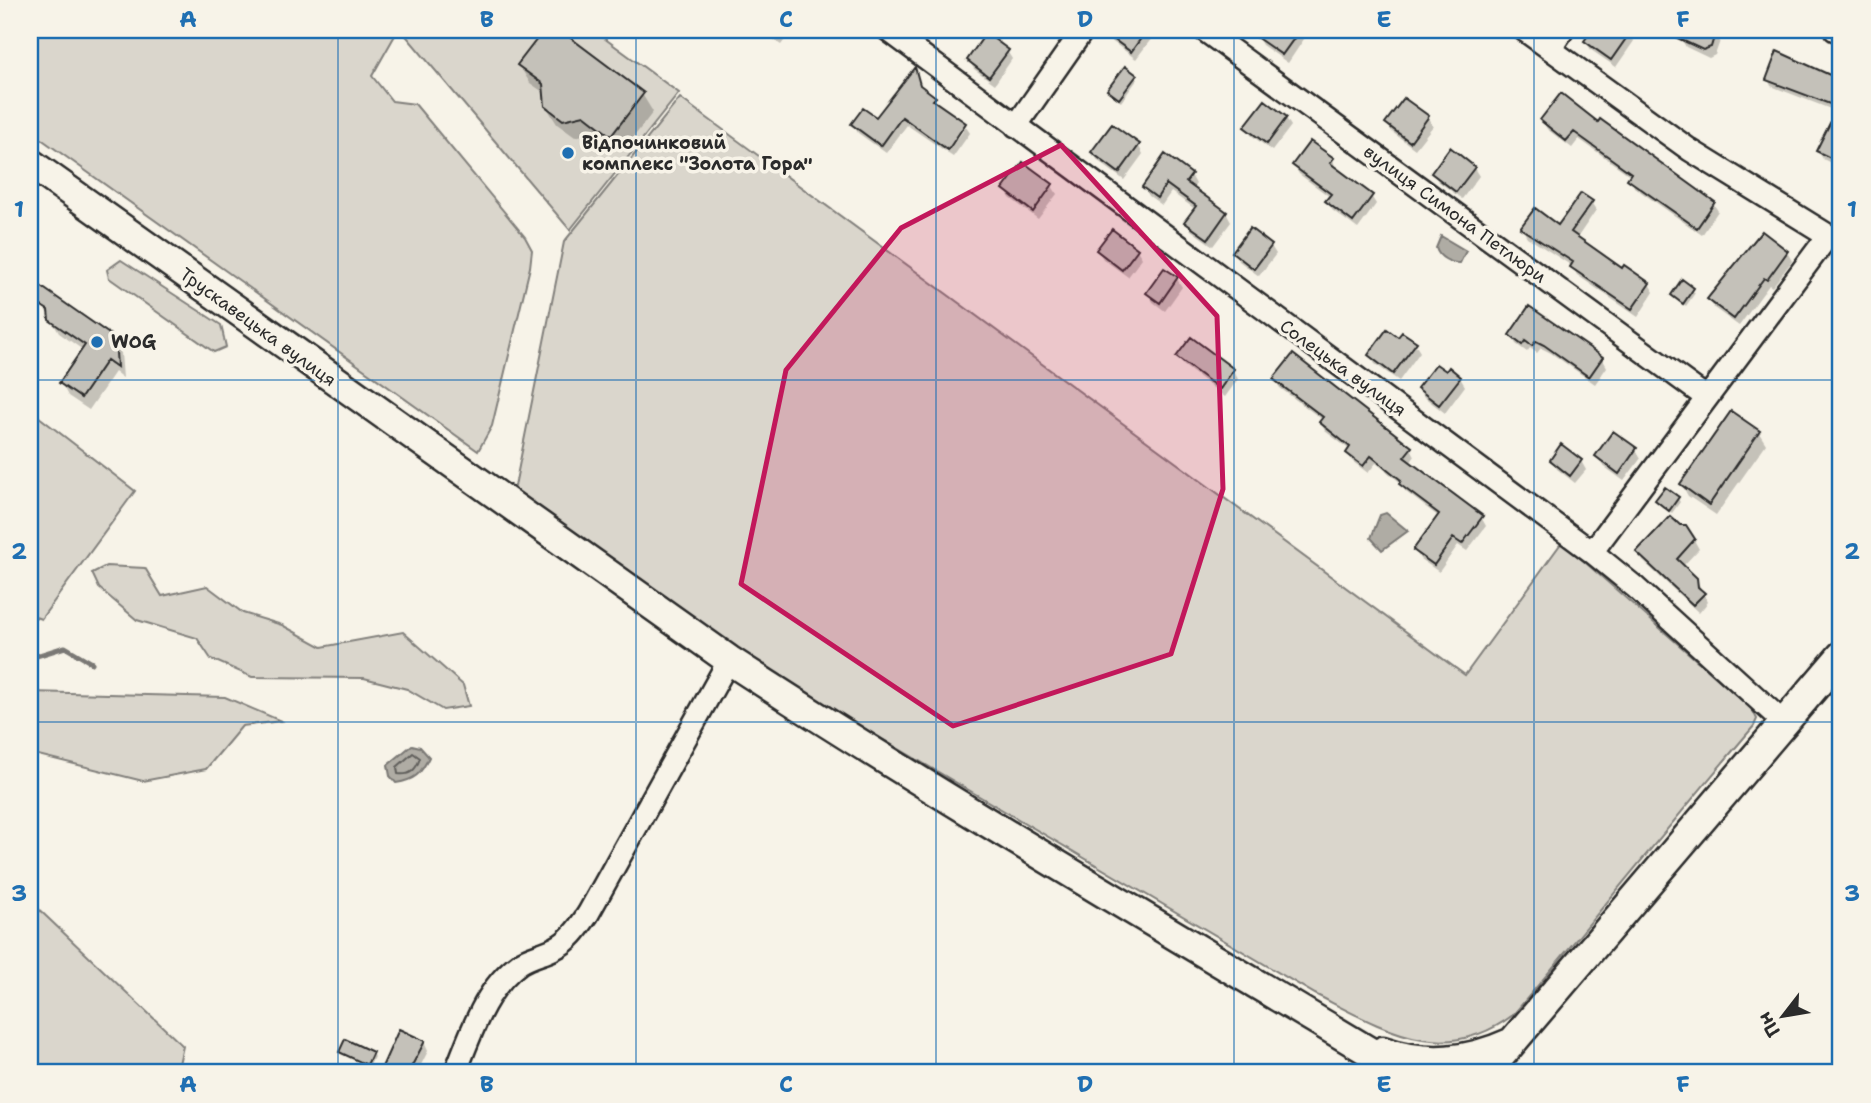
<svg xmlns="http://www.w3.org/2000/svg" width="1871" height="1103" font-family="'Shantell Sans',sans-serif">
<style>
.green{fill:#dad6cc;stroke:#82807c;stroke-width:2}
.water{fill:#afaca4;stroke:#7a7874;stroke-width:2}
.shadow{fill:#0003}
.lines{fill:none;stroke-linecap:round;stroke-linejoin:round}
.shore{stroke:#605f5b;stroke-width:2}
.stream{stroke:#7a7874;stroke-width:5}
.building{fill:#c4c1b9;stroke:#2b2b2b;stroke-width:2}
.minor-casing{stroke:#2b2b2b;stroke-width:26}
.secondary-casing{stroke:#2b2b2b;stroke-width:33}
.minor{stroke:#f7f3e8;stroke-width:21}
.secondary{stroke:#f7f3e8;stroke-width:28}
.marked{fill:#c2185b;fill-opacity:0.2;stroke:#c2185b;stroke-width:5;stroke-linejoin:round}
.grid{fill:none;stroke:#1f6fb2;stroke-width:2;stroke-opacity:0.55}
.poi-dot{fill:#1f6fb2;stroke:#f7f3e8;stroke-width:2.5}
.labels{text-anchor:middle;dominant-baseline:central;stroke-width:7;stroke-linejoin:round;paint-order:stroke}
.poi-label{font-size:18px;font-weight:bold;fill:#2b2b2b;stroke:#f7f3e8;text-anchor:start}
.street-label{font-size:18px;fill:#2b2b2b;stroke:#f7f3e8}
.neatline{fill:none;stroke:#1f6fb2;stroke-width:2.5}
.grid-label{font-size:23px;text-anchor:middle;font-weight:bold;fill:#1f6fb2}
</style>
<rect width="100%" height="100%" fill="#f7f3e8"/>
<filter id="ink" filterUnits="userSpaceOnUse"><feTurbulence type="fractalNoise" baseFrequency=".0143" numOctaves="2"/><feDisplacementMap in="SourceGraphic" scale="14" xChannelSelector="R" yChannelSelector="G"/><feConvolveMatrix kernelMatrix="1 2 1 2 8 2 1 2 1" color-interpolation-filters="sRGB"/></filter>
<g filter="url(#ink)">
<!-- green -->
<path class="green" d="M30,30H398L372,76L392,101L415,104L525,237L532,250L530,267L492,426L478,451L30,131Z
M593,30L679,93L570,230L402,31Z
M680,98L1465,675L1562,542L1752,709L1757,719L1754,726C1672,821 1594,920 1513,1015C1443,1068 1382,1028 1315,994L775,676L514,491L564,242Z
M121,260L221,325L226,347L214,352L109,278L107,270Z
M30,410L135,491L41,619L30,615Z
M106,566L145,568L162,596L207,586L243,613L282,625L322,647L403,632L463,685L469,706L443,710L407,689L364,678L252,677L211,659L197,638L137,620L99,588L92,573Z
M30,692L225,697L281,721L242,726L206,769L143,781L30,753Z
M30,901L183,1046L177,1073H30Z"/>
<!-- water -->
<path class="water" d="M1441,236L1466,251L1460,263C1450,263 1439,258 1436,248Z
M1386,513L1408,531L1382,550L1371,538L1380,515Z
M412,745L420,747L429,757C421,774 415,780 396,783L390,776L388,765Z"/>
<!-- shadow -->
<path class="shadow" d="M546,30H557L642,94L653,112L622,152L595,132L575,137L557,124L546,106V94L530,83L519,65Z
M749,30H792L781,45L763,32L759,37Z
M1106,30H1153L1155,34L1136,59L1110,40Z
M1261,30H1302L1306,36L1288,63L1262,45L1257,36Z
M1427,30H1439L1434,35Z
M1594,30L1629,32L1634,41L1616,67L1591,50L1586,41Z
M1685,30H1716L1721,38L1715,55L1709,58L1686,47L1681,39Z
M1007,51L1012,59L995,84L974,69L969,60Z
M1778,53L1841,82V113L1771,86L1768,79Z
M914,70L922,88L939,106L966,125L945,151L907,125L886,153L858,133L853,124L876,119Z
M1135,77L1137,80L1121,102L1111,94L1109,90Z
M1561,95L1713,203L1718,211L1702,235L1634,187L1631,176L1579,139L1572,148L1547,129L1542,120Z
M1286,118L1291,126L1272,151L1251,135L1246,127Z
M1428,118L1433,126L1415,149L1392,132L1387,123Z
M1831,124L1841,129V168L1823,159L1818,151Z
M966,127L970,133L953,157L947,153Z
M1138,145L1143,154L1124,180L1098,161L1093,152Z
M1333,159L1336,170L1371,196L1376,204L1358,229L1332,210L1328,201L1330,197L1299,174L1294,165Z
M1474,168L1479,176L1462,199L1438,181L1433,173Z
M1191,175L1196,184L1192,189L1226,213L1231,222L1213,246L1191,230L1186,222L1195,209L1171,192L1162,205L1149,196L1144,187Z
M1052,186L1057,194L1038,219L1010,198L1005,189Z
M1591,202L1596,210L1577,238L1622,271L1649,284L1654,292L1638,317L1577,275L1572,266L1527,237L1522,228H1559Z
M1271,246L1276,254L1259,276L1239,261L1234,253Z
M1098,250H1137L1142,258L1128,277L1103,259Z
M1787,252L1792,261L1772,287L1769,285L1739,326L1714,308L1709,299Z
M1165,270L1177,279L1182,287L1165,311L1153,302L1148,293Z
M1682,282L1695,293L1686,306L1673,295Z
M42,304L113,339L121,353L123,378L115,372L89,410L68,396L61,383L83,350L59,333Z
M1529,309L1602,358L1607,367L1595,384L1551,353L1541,348L1537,353L1530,348L1527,352L1516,344L1511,335Z
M1191,340L1233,370L1238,379L1225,397L1183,365L1178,357Z
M1415,344L1420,352L1399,381L1375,364L1370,355Z
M1446,374L1460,378L1465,386L1445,413L1424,397L1419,389Z
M1275,380L1411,448L1415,456L1410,463L1481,517L1486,526L1467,551L1458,545L1439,572L1420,559L1415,550L1439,517L1406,492L1400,482L1376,463L1368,473L1352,461L1348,453L1350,450L1325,431L1321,423L1323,420L1280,388Z
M1731,413L1759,433L1766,444L1716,515L1688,496L1682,485Z
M1613,433L1636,450L1641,458L1624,481L1602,465L1597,456Z
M1552,460L1581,461L1586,470L1575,483L1557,469Z
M1678,499L1680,502L1672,513L1657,500Z
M1694,540L1699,549L1682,567L1696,579L1708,602L1699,613L1643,561L1638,552Z
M424,1042L428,1051L417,1073H388L384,1067Z
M341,1052L372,1053L374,1057L369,1067Z"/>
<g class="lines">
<!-- shore -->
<path class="shore" d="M413,753L420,758C416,770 410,776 398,774L397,767Z"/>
<!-- stream -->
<path class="stream" d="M30,658L65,647L92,663
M30,1055L42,1073"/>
</g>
<!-- building -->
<path class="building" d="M544,30H560L644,93L611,136L584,115L563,120L545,106L543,84L517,65Z
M1101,30H1147L1131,52Z
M1246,30H1300L1282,55Z
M1592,30H1632L1611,60L1584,41Z
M1660,30H1716L1711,47L1703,50Z
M986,33L1009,50L989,77L967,60Z
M1777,51L1841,80V163L1816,151L1838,107L1766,80Z
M1125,66L1137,75L1119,99L1107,90Z
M915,67L920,85L936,97L933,100L966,123L948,150L902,117L881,146L851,124L863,108L876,117Z
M1561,93L1598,122L1600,119L1715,202L1697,228L1627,179L1631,173L1574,132L1566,141L1540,120Z
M1404,98L1429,116L1410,142L1385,123Z
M1265,100L1287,117L1267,144L1244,127Z
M1112,124L1140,144L1119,173L1091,152Z
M1310,141L1334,158L1330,163L1373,195L1353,222L1325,201L1331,194L1292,165Z
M1450,147L1475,167L1456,192L1431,173Z
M1165,154L1192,174L1186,182L1227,212L1208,239L1184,222L1196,206L1166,184L1157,198L1142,187Z
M1023,162L1053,184L1033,212L1003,189Z
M1581,193L1593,201L1571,232L1622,268L1624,265L1650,283L1632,309L1570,267L1573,262L1520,228L1535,208L1558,225Z
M1250,228L1272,245L1254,269L1232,252Z
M1112,229L1138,249L1122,270L1096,250Z
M1762,231L1788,251L1767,280L1764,278L1734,319L1707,299Z
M1164,268L1178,277L1160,303L1146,293Z
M1682,279L1694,288L1683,304L1671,295Z
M39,285L115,338L117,367L107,360L81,398L59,383L85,345L49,320L48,310L40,305Z
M1529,306L1603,357L1589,377L1544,345L1536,341L1532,346L1525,341L1522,345L1509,335Z
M1387,329L1398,337L1402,332L1417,342L1393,374L1368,355Z
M1191,337L1234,369L1220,389L1176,357Z
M1293,354L1412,447L1404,457L1483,516L1462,544L1453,538L1434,565L1413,550L1439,514L1399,484L1401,480L1371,456L1363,466L1346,453L1350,447L1319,422L1323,417L1273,379Z
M1436,364L1446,371L1449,367L1461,377L1439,405L1417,388Z
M1731,411L1760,431L1709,505L1680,484Z
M1613,431L1637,448L1619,474L1595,456Z
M1561,444L1582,460L1570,476L1550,460Z
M1665,487L1679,497L1669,511L1655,500Z
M1670,516L1680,525H1686L1695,539L1677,559L1697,578L1698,587L1705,593L1693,605L1636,552Z
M399,1029L425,1041L408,1073H397L382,1067Z
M345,1039L373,1052L367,1065L339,1052Z"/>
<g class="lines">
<!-- minor casing -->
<g class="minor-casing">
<path id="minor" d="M888,30L1592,552L1635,587L1783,722
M1204,30L1707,398
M1524,30L1690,150L1839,242
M1835,30L1841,32
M1550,49L1563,30
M1016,126L1083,30
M1592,552L1828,236
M455,1073C471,1034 484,989 520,963C530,956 544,954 555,948C570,941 579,927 588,914L729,660"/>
</g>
<!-- secondary casing -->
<g class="secondary-casing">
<path id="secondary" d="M30,163L729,660C950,804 1179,937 1405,1073
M1383,1051C1427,1066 1468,1062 1510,1043
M1486,1073L1841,656"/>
</g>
<!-- minor -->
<use href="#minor" class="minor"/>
<!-- secondary -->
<use href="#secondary" class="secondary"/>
</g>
</g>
<!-- marked area -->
<path class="marked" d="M1061,145L1217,316L1223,489L1171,654L953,726L741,584L786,370L901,228Z"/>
<!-- grid -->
<path class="grid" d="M338,30V1073M636,30V1073M936,30V1073M1234,30V1073M1534,30V1073M30,380H1841M30,722H1841"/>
<!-- markers -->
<g class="poi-dot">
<circle cx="568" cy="153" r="7"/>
<circle cx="97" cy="342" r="7"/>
</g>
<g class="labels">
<!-- poi labels -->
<g class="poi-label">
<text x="582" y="143">Відпочинковий<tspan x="582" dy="21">комплекс "Золота Гора"</tspan></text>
<text x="111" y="342">WOG</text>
</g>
<!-- street labels -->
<g class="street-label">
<text transform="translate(1455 214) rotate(36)">вулиця Симона Петлюри</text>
<text transform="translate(258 327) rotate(36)">Трускавецька вулиця</text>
<text transform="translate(1343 368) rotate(36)">Солецька вулиця</text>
</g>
</g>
<!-- margin -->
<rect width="1871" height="1103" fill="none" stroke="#f7f3e8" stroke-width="77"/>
<!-- north arrow -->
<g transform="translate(1783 1016) rotate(239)" stroke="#f7f3e8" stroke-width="5" paint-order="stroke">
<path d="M0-5L12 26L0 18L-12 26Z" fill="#2b2b2b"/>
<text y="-10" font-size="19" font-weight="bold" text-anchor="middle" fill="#2b2b2b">Пн</text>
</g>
<rect x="38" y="38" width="1794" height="1026" class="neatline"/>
<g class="grid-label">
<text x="188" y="27">A</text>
<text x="487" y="27">B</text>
<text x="786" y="27">C</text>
<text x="1085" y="27">D</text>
<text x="1384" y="27">E</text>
<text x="1683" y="27">F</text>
<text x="19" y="217">1</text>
<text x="1852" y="217">1</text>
<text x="19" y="559">2</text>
<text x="1852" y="559">2</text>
<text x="19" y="901">3</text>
<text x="1852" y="901">3</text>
<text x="188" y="1092">A</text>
<text x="487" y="1092">B</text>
<text x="786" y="1092">C</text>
<text x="1085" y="1092">D</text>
<text x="1384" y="1092">E</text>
<text x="1683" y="1092">F</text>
</g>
</svg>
